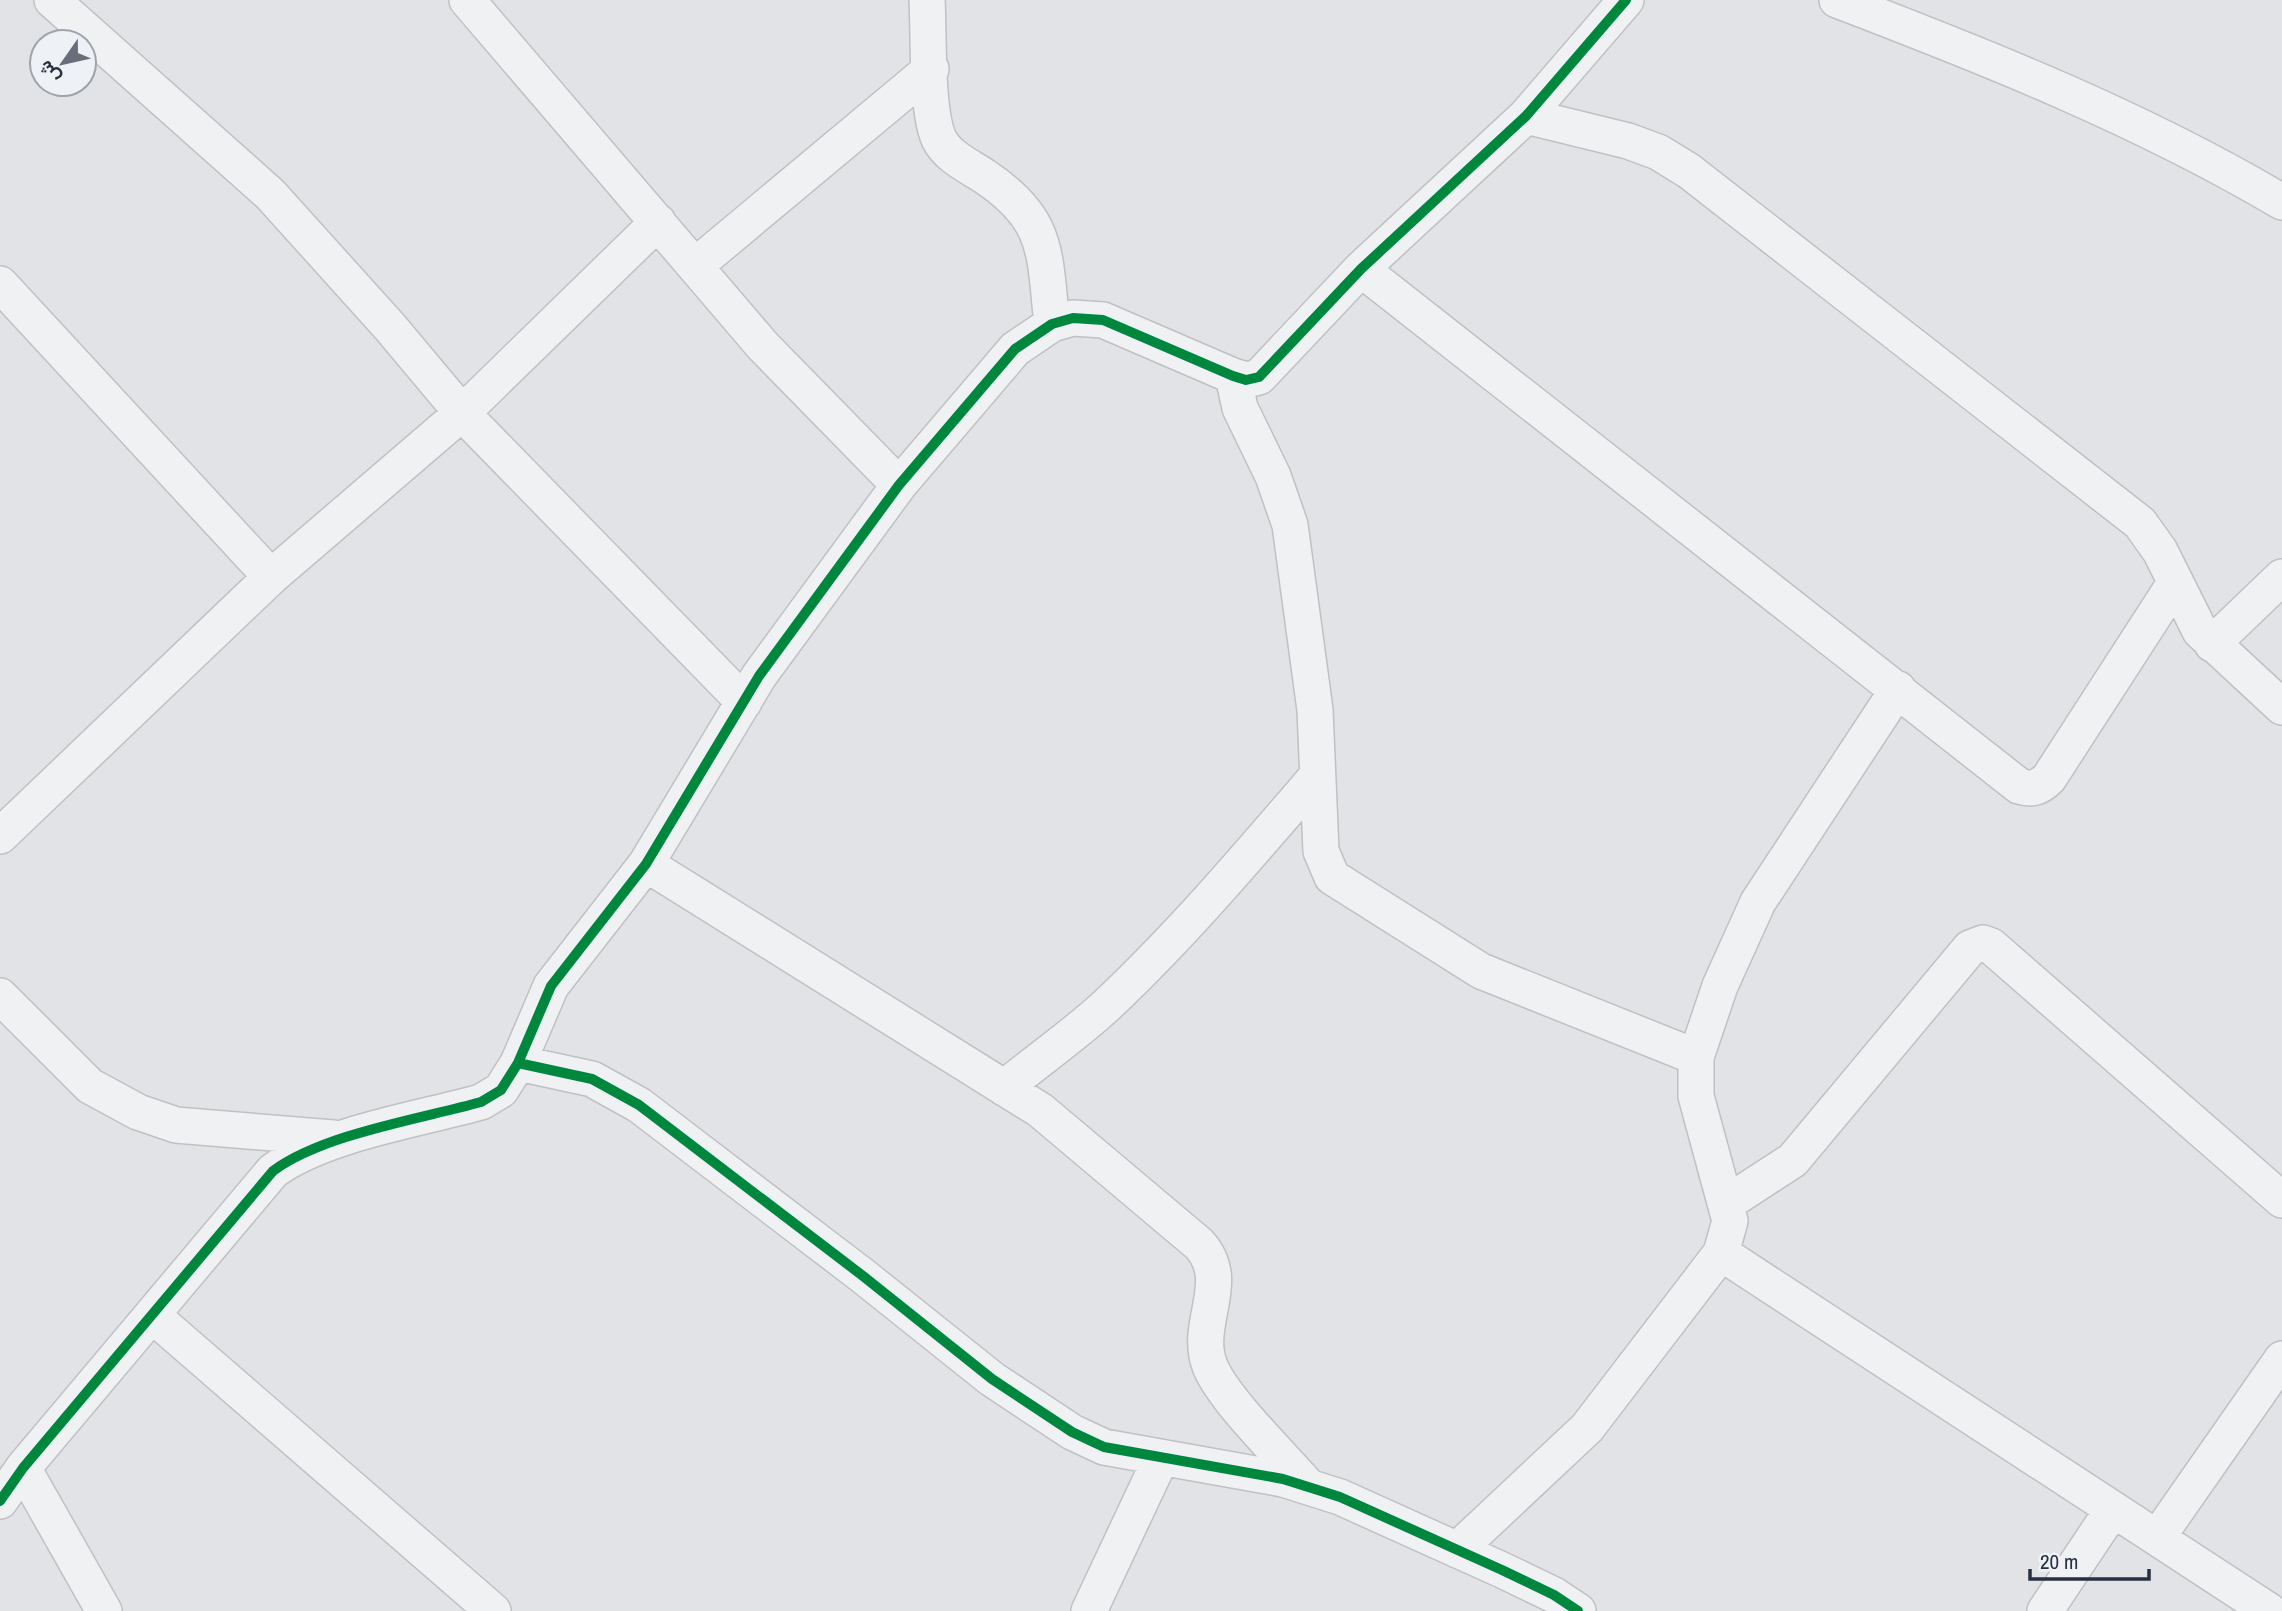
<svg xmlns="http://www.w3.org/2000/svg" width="2282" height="1611" font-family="'Archivo Narrow',Vazirmatn,sans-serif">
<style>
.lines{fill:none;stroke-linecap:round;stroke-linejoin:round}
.street-casing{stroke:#bfc1c4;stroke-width:38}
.street{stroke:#f0f1f3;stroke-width:35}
.cycleway-casing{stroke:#eef1f6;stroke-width:15}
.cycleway{stroke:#00873e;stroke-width:10}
</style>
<rect width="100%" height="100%" fill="#e1e3e6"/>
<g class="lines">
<!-- street casing -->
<g class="street-casing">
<path id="street" d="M52,0L270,194L390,327L462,413L744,702
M467,0L763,346L899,485
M927,0C929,35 926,110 939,139C948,157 969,166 984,176C1050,220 1044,253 1052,324
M1837,0C1989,58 2142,119 2282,202
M1526,116L1628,141L1658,152L1689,171L2140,523L2160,551L2200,631L2282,707
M695,266L931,69
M1361,269L2019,786C2032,790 2039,788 2049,778L2175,583
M0,284L271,577
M1233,376L1240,408L1273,476L1290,525L1315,710L1321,851L1332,877L1481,971L1696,1057
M2212,644L2282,577
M0,836L271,577L462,413L658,222
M646,864L1040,1110L1199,1244C1234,1282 1193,1323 1210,1366C1223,1399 1282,1456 1308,1486
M0,996L90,1086L138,1112L176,1125L333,1138
M518,1063L592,1079L639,1105L863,1276L992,1379L1072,1432L1104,1447L1283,1479L1340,1497L1502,1570L1554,1595L1578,1611
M1004,1088C1038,1060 1076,1034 1108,1004C1183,933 1250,854 1317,776
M1727,1203L1793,1160L1970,948L1983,943L1991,946L2282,1200
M1721,1253L2269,1611
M152,1315L493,1611
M23,1468L104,1611
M0,1501L23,1468L273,1171C323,1134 420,1119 481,1102L501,1090L518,1063L551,986L646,864L759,676L899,485L1015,349L1052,324L1073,318L1103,320L1233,376L1246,380L1259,377L1361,269L1526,116L1626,0
M2157,1538L2282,1359
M1457,1550L1587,1428L1721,1253L1730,1221L1696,1096V1057L1720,986L1758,902L1898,689
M1089,1611L1161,1458
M2045,1611L2113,1509"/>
</g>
<!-- street -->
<use href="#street" class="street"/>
<!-- cycleway casing -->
<g class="cycleway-casing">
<path id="cycleway" d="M518,1063L592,1079L639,1105L863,1276L992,1379L1072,1432L1104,1447L1283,1479L1340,1497L1502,1570L1554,1595L1578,1611
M0,1501L23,1468L273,1171C323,1134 420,1119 481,1102L501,1090L518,1063L551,986L646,864L759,676L899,485L1015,349L1052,324L1073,318L1103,320L1233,376L1246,380L1259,377L1361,269L1526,116L1626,0"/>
</g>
<!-- cycleway -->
<use href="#cycleway" class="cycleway"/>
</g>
<!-- north arrow -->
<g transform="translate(63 63) rotate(236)"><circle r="33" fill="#eef1f6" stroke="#9ea4ad" stroke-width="2"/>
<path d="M0-5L12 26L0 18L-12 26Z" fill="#686f7a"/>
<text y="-10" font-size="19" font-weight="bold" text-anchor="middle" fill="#273040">ش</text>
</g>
<!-- scale -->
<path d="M2030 1569v10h119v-10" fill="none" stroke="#273040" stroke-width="3.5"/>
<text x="2040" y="1569" font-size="21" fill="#273040" stroke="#eef1f6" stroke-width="5" paint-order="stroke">20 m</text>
</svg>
